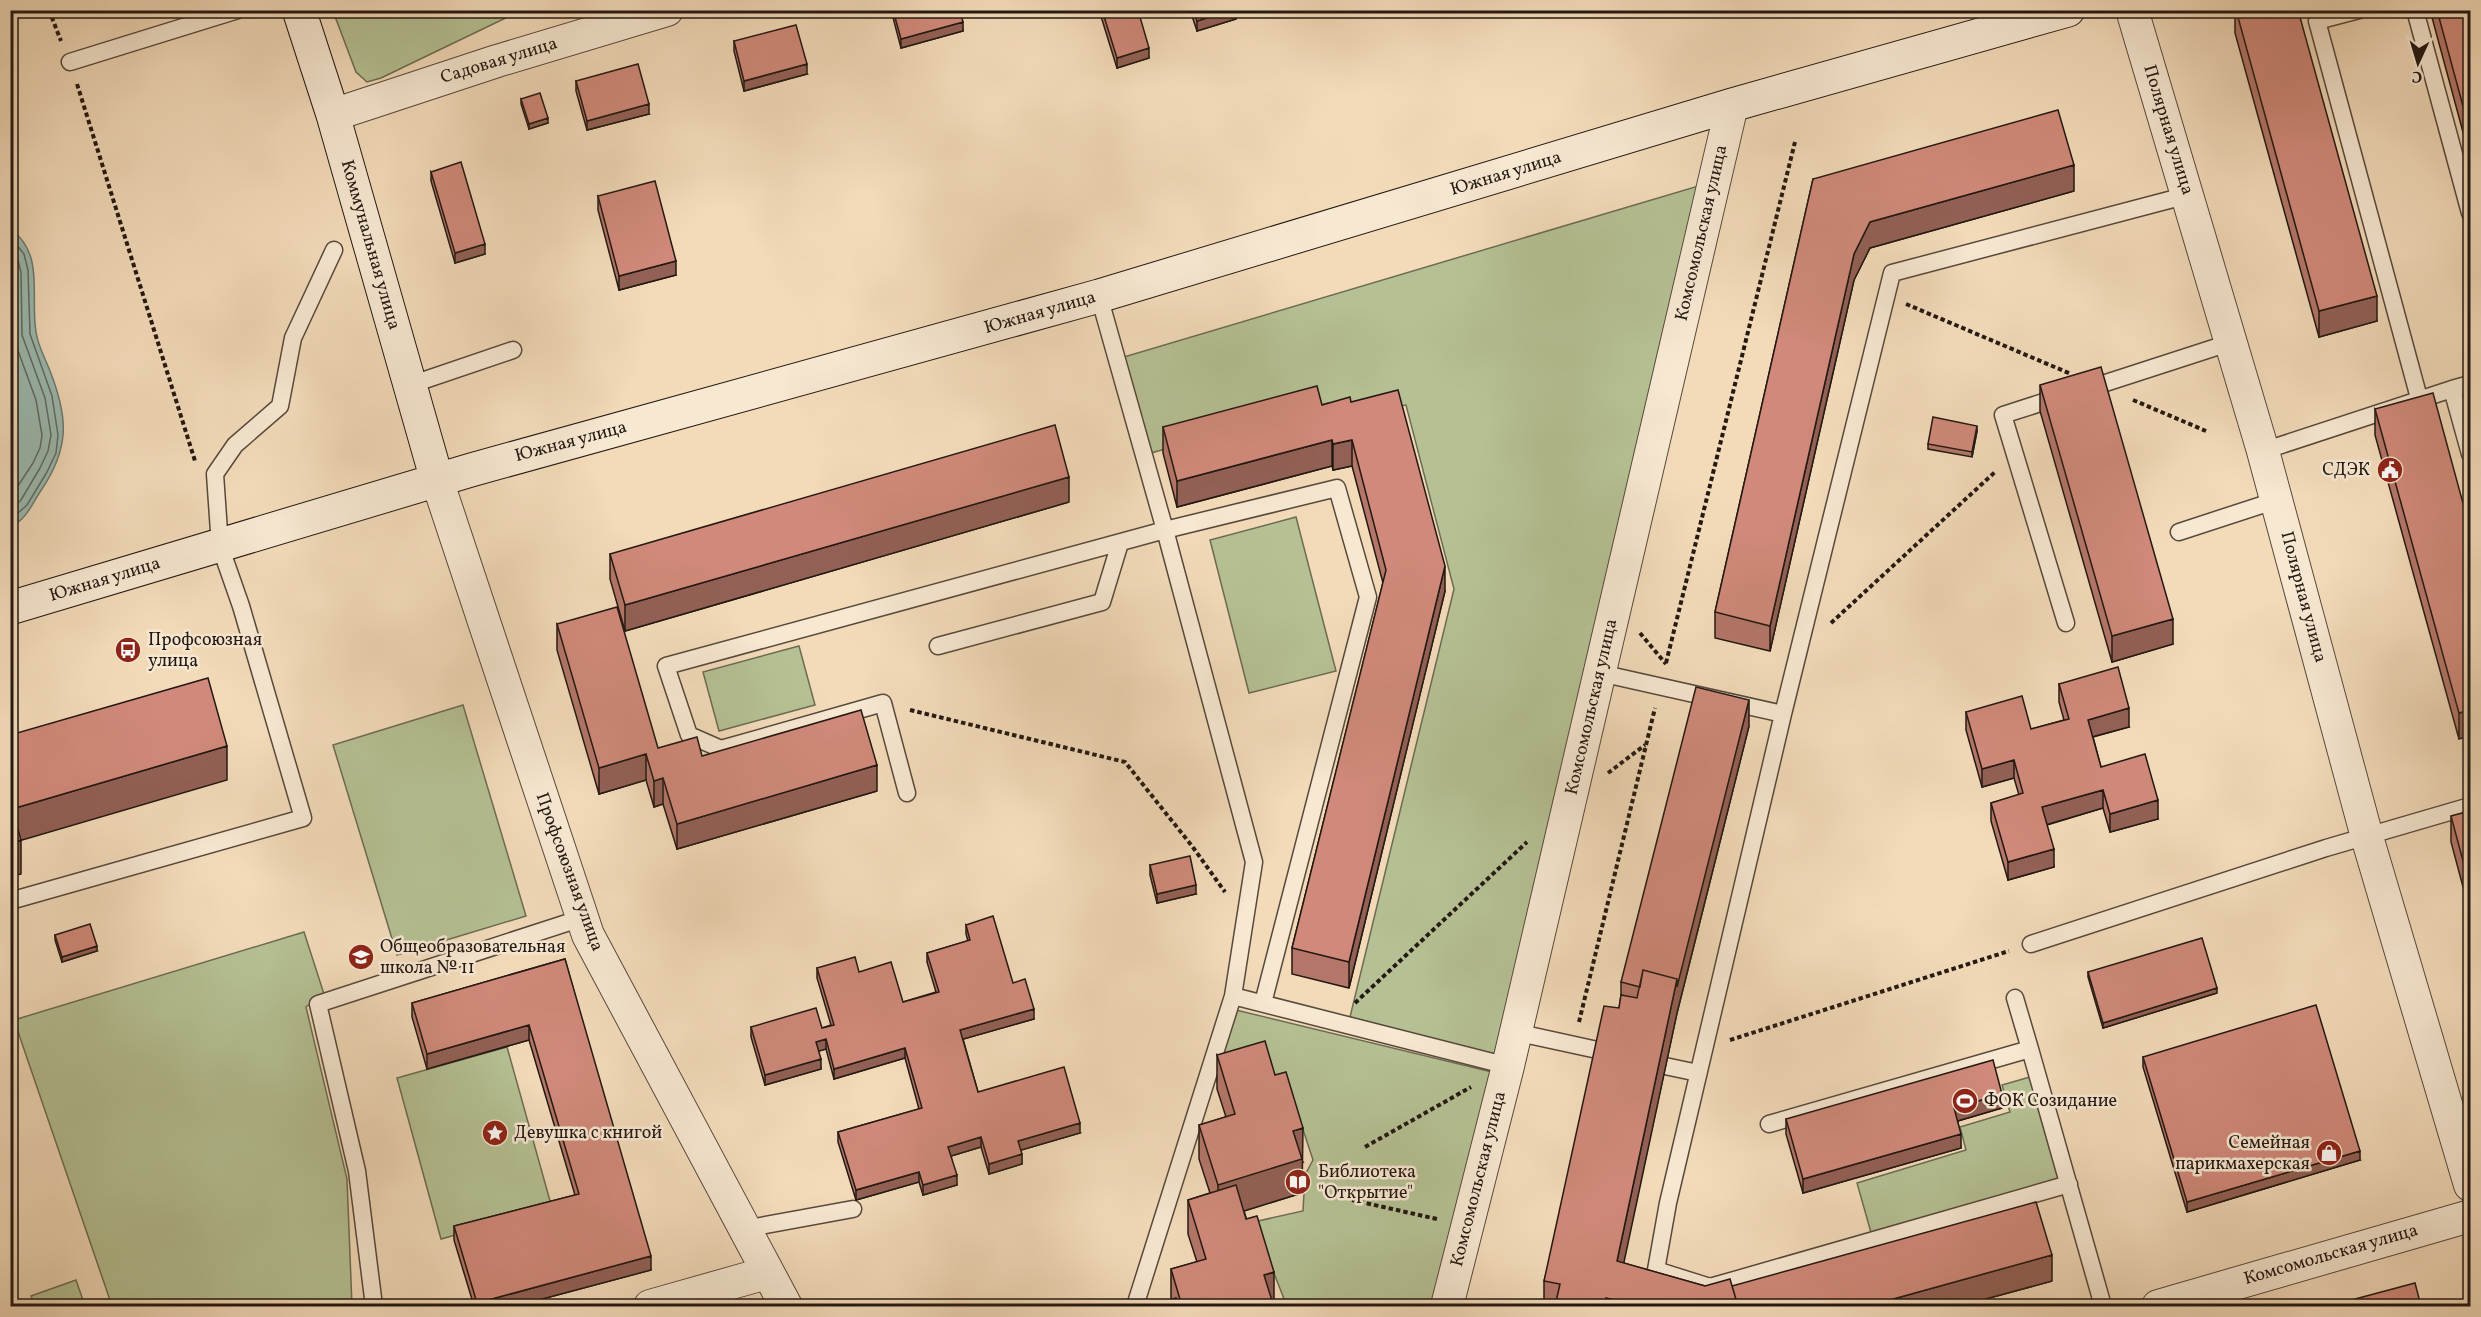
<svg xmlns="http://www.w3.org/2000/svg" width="2481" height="1317" font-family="Vollkorn,serif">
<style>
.green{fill:#b5c194;stroke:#6c6c53;stroke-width:1.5}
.water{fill:#9bbbb2;stroke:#6b7a72;stroke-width:1.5}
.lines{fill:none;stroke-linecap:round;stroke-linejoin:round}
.shore{stroke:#5f6a62;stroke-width:1.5}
.service-casing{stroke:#57493c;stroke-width:19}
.minor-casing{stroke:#57493c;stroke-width:34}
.secondary-casing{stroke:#231812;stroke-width:35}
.path{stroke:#231812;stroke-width:4;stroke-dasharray:4.5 3;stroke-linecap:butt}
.service{stroke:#f7e8d2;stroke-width:16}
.minor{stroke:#f7e8d2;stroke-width:32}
.secondary{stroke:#f7e8d2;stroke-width:33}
.wall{fill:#b37669;stroke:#231812;stroke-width:1.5}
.shaded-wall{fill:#926055;stroke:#231812;stroke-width:1.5}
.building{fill:#d0897a;stroke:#231812;stroke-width:1.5}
.labels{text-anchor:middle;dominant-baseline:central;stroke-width:5;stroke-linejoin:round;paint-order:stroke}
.street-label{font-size:18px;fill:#231812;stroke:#f7e8d2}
.poi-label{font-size:18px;fill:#231812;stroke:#f7e8d2;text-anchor:start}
</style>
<rect width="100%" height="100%" fill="#f3dbba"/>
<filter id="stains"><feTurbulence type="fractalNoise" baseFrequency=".00333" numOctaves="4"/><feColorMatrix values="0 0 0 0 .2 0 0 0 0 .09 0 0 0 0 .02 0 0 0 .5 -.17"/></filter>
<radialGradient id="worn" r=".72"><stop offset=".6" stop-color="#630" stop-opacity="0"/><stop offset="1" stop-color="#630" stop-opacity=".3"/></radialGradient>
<!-- green -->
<path class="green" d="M333,11V10L520,11L381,78L367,82L356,72Z
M1705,184L1499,1056L1350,1017L1454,589L1406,405L1332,418L1328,403L1151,453L1124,357Z
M1296,517L1336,671L1249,693L1210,540Z
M799,646L815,705L719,731L703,672Z
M463,705L526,916L397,955L333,745Z
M304,932L324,994L306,1007L347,1179L352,1306H112L14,1020Z
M1236,1010L1492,1072L1435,1306H1284L1286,1304L1263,1245L1249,1223L1303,1211L1305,1175L1313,1160L1293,1099L1273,1074L1216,1081Z
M507,1047L552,1208L441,1239L397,1078Z
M2030,1077L2061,1180L1872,1236L1857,1183L1966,1150L1960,1127L2010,1112L2002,1085Z
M76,1280L85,1306H35L31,1296Z"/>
<!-- water -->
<path class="water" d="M11,229C45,255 30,295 36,332C38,346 45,358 50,371C68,417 70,447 42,489C32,503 28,518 11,527Z"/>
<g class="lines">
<!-- shore -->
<path class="shore" d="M10,237L24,254L28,270L30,334L52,396L58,435L56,453L47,472L27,505L10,520
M10,248L17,257L21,272L22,335L45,398L51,435L48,451L40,468L21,500L10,511
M10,267L13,337L36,400L42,435L40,448L33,463L10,498"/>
<!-- service casing -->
<g class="service-casing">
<path id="service" d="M2359,10L2317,21L2419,398
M2415,10L2470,213
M70,62L238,10
M1099,296L1165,530L1337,488L1368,597L1263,1003
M410,385L513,350
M2087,389L2232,342
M2452,389L2470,384
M2059,397L2003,415L2066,623
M2263,451L2452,389L2470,454
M2179,532L2277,500
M938,646L1102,602L1120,543
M1600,673L1783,714
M907,793L883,703L721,749L689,735L666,666L1165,530L1254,862L1233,996L1135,1306
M10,901L303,818L241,606L220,546L215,474L235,445L280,406L293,338L334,250
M2031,944L2326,848L2470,806
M1233,996L1508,1066
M2015,998L2030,1049
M1515,1032L1602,1051
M1665,1066L1698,1073
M1769,1124L2030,1049L2103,1306
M744,1229L853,1209
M1710,1287L1656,1270L1668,1203L1783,714L1892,273L2188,195
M374,1306L357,1171L318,1004L582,918
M1715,1306L1710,1287L2069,1184"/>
</g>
<!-- minor casing -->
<g class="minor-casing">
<path id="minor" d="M2132,10L2263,451L2367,837L2470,1185
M333,115L497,61L667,10
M437,480L588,935L786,1306
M650,1306L756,1276
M1447,1306L1508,1066L1732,105
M2158,1306L2470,1216"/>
</g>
<!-- secondary casing -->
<g class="secondary-casing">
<path id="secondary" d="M299,10L333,115L437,480
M10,608L471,470L1099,296L1732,105L2068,10"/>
</g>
<!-- path -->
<path class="path" d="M49,10L61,41
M77,84L195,461
M1906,304L2071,374
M2133,400L2206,431
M1831,623L1995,472
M1640,633L1666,664
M1666,663L1795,142
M910,710L1125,762L1192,846L1225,892
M1608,773L1645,745
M1355,1003L1527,842
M1579,1022L1655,708
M1730,1040L2009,951
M1365,1147L1471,1087
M1352,1200L1437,1219"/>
<!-- service -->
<use href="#service" class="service"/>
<!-- minor -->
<use href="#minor" class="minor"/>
<!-- secondary -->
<use href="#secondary" class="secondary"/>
</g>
<!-- wall -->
<path class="wall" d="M891,10H960L963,31L901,48Z
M1099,10H1138L1149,58L1117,68Z
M1190,10H1236V19L1197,31Z
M2235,10H2298L2377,321L2319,337L2235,33Z
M2430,10H2470V158Z
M734,41L807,74L744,91L734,51Z
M576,81L649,114L587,130L576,91Z
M521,99L548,123L529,129L521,104Z
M431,172L485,254L455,263L431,181Z
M1813,179L2074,191L1870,248L1854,280L1770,651L1715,638V612Z
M598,196L676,275L619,290L598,210Z
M2040,385L2173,644L2112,662L2040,411Z
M1351,402L1445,591L1349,988L1292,974V948L1383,583L1352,466L1333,470L1332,466L1177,507L1163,453V427L1322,405Z
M2375,409L2470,529L2459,739L2375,435Z
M1977,431L1972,457L1928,449V444Z
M1069,502L625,631L610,579V554Z
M557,624L658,748L877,791L677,849L663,804L654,807L646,780L599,794L557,650Z
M2059,684L2129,727L2093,737L2101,767L2158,819L2110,832L2103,808L2047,825L2054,867L2008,880L1991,821V803L2019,795L2014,778L1982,787L1966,730V712L2031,729L2064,720L2059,702Z
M1749,726L1677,1013L1623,1263L1705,1286H1732L2052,1281L1960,1306H1544V1281L1619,1008L1621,995V982Z
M2470,811V913L2451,842V816Z
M1150,865L1196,894L1157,903L1150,875Z
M966,925L1013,983L1034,1019L963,1039L978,1092L1080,1133L1021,1150L1022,1164L989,1174L981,1147L951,1156L957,1185L923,1195L919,1182L856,1200L838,1142V1132L919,1109L905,1058L834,1079L826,1049L818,1051L821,1069L765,1085L751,1037V1027L822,1028L831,1025L817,978V968L859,972L903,1002L936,992L927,962V953L968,941L966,934Z
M55,935L97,951L62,962L55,940Z
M565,959L651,1270L516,1306H474L454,1240V1226L575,1195L529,1040L427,1069L412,1017V1003Z
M2088,972L2217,993L2103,1028L2088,977Z
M1217,1055L1303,1162H1302V1193L1244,1211L1274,1306H1150L1171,1300V1269L1197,1262L1188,1234V1200L1210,1193L1199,1159V1125L1226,1117L1217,1089Z
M2143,1057L2360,1160L2187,1212L2143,1067Z
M2002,1108L1958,1121L1961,1148L1803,1193L1786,1134V1119Z"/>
<!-- shaded-wall -->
<path class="shaded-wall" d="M1231,10H1236V19L1197,31V21Z
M963,22V31L901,48V39Z
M1149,48V58L1117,68V58Z
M807,64V74L744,91V81Z
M649,104V114L587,130V121Z
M548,118V123L529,129V124Z
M2074,165V191L1870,248L1854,280L1770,651V626L1854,254L1870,222Z
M485,244V254L455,263V253Z
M676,261V275L619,290V276Z
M2377,296V321L2319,337V311Z
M1977,426V431L1972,457V452Z
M1332,440V466L1177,507V481Z
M1352,440V466L1333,470V444Z
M1069,477V502L625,631V605Z
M1445,566V591L1349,988V962Z
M2173,619V644L2112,662V636Z
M1749,700V726L1677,1013L1617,1295V1261L1677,979Z
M2129,708V727L2088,738V720Z
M2470,710V736L2459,739V713Z
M227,746V780L12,843V809Z
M646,754V780L599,794V768Z
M2014,760V778L1982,787V769Z
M877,765V791L677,849V824Z
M663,778V804L654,807V781Z
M2103,790V808L2042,826V807Z
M2158,800V819L2110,832V814Z
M21,840V874L10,877V843Z
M2054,849V867L2008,880V862Z
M1196,885V894L1157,903V894Z
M97,946V951L62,962V957Z
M2217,988V993L2103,1028V1023Z
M1034,1009V1019L960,1040V1030Z
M529,1025V1040L427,1069V1054Z
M826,1039V1049L816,1052V1042Z
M905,1048V1058L834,1079V1069Z
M821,1059V1069L765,1085V1075Z
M2002,1094V1108L1954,1122V1108Z
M1080,1123V1133L1018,1151V1141Z
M1303,1128L1302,1193L1218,1219V1185L1293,1131Z
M1961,1134V1148L1803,1193V1179Z
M981,1137V1147L948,1157V1147Z
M2360,1151V1160L2187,1212V1202Z
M1022,1154V1164L989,1174V1164Z
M919,1172V1182L856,1200V1190Z
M957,1175V1185L923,1195V1185Z
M2052,1255V1281L1960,1306H1868Z
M651,1256V1270L516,1306H477V1303Z
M1274,1272V1306H1264V1275Z"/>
<!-- building -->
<path class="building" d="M893,10H960L963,22L901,39Z
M1102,10H1138L1149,48L1117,58Z
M1193,10H1231L1197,21Z
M2236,10H2298L2377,296L2319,311Z
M2437,10H2470V132Z
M796,25L807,64L744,81L734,41Z
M638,64L649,104L587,121L576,81Z
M540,93L548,118L529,124L521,99Z
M2058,110L2074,165L1870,222L1854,254L1770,626L1715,612L1813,179Z
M461,162L485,244L455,253L431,172Z
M655,181L676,261L619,276L598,196Z
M2101,367L2173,619L2112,636L2040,385Z
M1317,386L1322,405L1350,397L1351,402L1398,390L1445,566L1349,962L1292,948L1386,570L1352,440L1333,444L1332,440L1177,481L1163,427Z
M2433,393L2470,529V710L2459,713L2375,409Z
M1933,417L1977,426L1972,452L1928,444Z
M1055,425L1069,477L625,605L610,554Z
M617,607L658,748L697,737L702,756L861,710L877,765L677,824L663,778L654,781L646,754L599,768L557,624Z
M2118,667L2129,708L2088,720L2101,767L2145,754L2158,800L2110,814L2103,790L2042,807L2054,849L2008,862L1991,803L2023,793L2014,760L1982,769L1966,712L2022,696L2031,729L2069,719L2059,684Z
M208,678L227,746L12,809L21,840L10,843V735Z
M1696,687L1749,700L1677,987V979L1643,970L1640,987L1621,982Z
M2470,811V887L2451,816Z
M1190,856L1196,885L1157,894L1150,865Z
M993,916L1013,983L1025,979L1034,1009L960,1030L978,1092L1064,1067L1080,1123L1018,1141L1022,1154L989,1164L981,1137L948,1147L957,1175L923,1185L919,1172L856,1190L838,1132L922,1108L905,1048L834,1069L826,1039L816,1042L821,1059L765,1075L751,1027L816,1008L822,1028L834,1025L817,968L855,957L859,972L891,962L903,1002L939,992L927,953L970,940L966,925Z
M90,924L97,946L62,957L55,935Z
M2202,938L2217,988L2103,1023L2088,972Z
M565,959L651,1256L477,1303L454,1226L579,1194L529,1025L427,1054L412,1003Z
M1643,970L1677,979L1617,1261L1705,1286L1730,1279L1738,1306H1637L1606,1298L1605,1306H1555L1560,1284L1544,1281L1604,1006L1619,1008L1621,995L1637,998Z
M2316,1005L2360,1151L2187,1202L2143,1057Z
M1265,1041L1275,1075L1286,1072L1303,1128L1293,1131L1302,1159L1218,1185L1199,1125L1235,1114L1217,1055Z
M1993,1060L2002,1094L1954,1108L1961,1134L1803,1179L1786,1119Z
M1236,1185L1246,1219L1257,1216L1274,1272L1264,1275L1273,1304L1264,1306H1182L1171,1269L1206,1259L1188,1200Z
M2036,1202L2052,1255L1868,1306H1738L1732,1286Z
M2415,1283L2421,1306H2329Z
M1176,1298L1179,1306H1150Z"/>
<!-- icons -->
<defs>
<g id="civic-disc" transform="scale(1.35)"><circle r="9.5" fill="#8f2418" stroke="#f7e8d2"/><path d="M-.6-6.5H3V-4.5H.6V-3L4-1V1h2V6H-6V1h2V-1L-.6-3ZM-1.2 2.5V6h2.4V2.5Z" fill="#fff"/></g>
<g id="bus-disc" transform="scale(1.35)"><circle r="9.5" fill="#8f2418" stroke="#f7e8d2"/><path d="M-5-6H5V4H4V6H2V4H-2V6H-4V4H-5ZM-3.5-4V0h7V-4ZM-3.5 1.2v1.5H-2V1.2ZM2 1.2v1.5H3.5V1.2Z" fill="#fff"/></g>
<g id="school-disc" transform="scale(1.35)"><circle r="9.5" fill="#8f2418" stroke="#f7e8d2"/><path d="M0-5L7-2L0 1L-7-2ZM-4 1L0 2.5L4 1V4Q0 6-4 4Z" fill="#fff"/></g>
<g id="stadium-disc" transform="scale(1.35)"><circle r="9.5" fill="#8f2418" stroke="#f7e8d2"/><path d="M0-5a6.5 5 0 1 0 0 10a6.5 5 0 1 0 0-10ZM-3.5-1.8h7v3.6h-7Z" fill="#fff"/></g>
<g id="sight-disc" transform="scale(1.35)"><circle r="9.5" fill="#8f2418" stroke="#f7e8d2"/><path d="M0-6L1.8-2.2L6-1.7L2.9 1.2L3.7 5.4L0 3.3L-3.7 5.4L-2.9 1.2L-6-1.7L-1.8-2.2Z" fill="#fff"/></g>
<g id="shop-disc" transform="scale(1.35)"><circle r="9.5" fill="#8f2418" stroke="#f7e8d2"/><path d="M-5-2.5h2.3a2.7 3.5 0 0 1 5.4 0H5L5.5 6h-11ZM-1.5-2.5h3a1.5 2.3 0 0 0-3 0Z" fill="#fff"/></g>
<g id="library-disc" transform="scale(1.35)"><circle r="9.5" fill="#8f2418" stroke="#f7e8d2"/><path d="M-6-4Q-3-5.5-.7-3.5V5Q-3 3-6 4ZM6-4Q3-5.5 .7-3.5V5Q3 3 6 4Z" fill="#fff"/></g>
</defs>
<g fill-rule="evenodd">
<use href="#civic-disc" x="2390" y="470"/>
<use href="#bus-disc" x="128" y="650"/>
<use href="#school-disc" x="361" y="957"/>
<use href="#stadium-disc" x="1965" y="1101"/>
<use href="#sight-disc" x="495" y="1133"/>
<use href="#shop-disc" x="2329" y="1153"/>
<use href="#library-disc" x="1298" y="1182"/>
</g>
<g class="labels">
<!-- street labels -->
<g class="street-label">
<text transform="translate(499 61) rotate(-17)">Садовая улица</text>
<text transform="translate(2168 130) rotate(73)">Полярная улица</text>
<text transform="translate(1506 174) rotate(-17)">Южная улица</text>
<text transform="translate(1702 233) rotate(-77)">Комсомольская улица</text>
<text transform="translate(370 245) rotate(74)">Коммунальная улица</text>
<text transform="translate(1040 313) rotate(-16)">Южная улица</text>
<text transform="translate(571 442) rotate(-15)">Южная улица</text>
<text transform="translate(105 580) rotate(-17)">Южная улица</text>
<text transform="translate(2303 597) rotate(75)">Полярная улица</text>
<text transform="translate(1592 707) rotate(-77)">Комсомольская улица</text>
<text transform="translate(569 872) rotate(70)">Профсоюзная улица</text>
<text transform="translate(1479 1179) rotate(-76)">Комсомольская улица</text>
<text transform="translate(2331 1255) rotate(-16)">Комсомольская улица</text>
</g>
<!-- poi labels -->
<g class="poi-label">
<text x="2370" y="470" text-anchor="end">СДЭК</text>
<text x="148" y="640">Профсоюзная<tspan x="148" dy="21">улица</tspan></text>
<text x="380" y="947">Общеобразовательная<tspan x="380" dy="21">школа № 11</tspan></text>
<text x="1984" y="1101">ФОК Созидание</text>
<text x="514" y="1133">Девушка с книгой</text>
<text x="2310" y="1143" text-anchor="end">Семейная<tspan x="2310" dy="21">парикмахерская</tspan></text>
<text x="1318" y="1172">Библиотека<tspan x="1318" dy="21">"Открытие"</tspan></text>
</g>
</g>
<!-- margin -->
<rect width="2481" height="1317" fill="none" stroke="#f3dbba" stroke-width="36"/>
<rect x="12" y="12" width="2457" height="1293" fill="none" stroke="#231812" stroke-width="3"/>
<rect x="18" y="18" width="2445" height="1281" fill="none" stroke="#231812" stroke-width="1.5"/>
<!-- north arrow -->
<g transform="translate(2418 63) rotate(184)" stroke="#f7e8d2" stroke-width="4.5" paint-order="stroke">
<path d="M0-4.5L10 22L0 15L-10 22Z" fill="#231812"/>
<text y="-9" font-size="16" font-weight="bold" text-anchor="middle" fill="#231812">С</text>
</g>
<rect width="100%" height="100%" filter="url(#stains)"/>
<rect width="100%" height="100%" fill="url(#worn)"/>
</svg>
